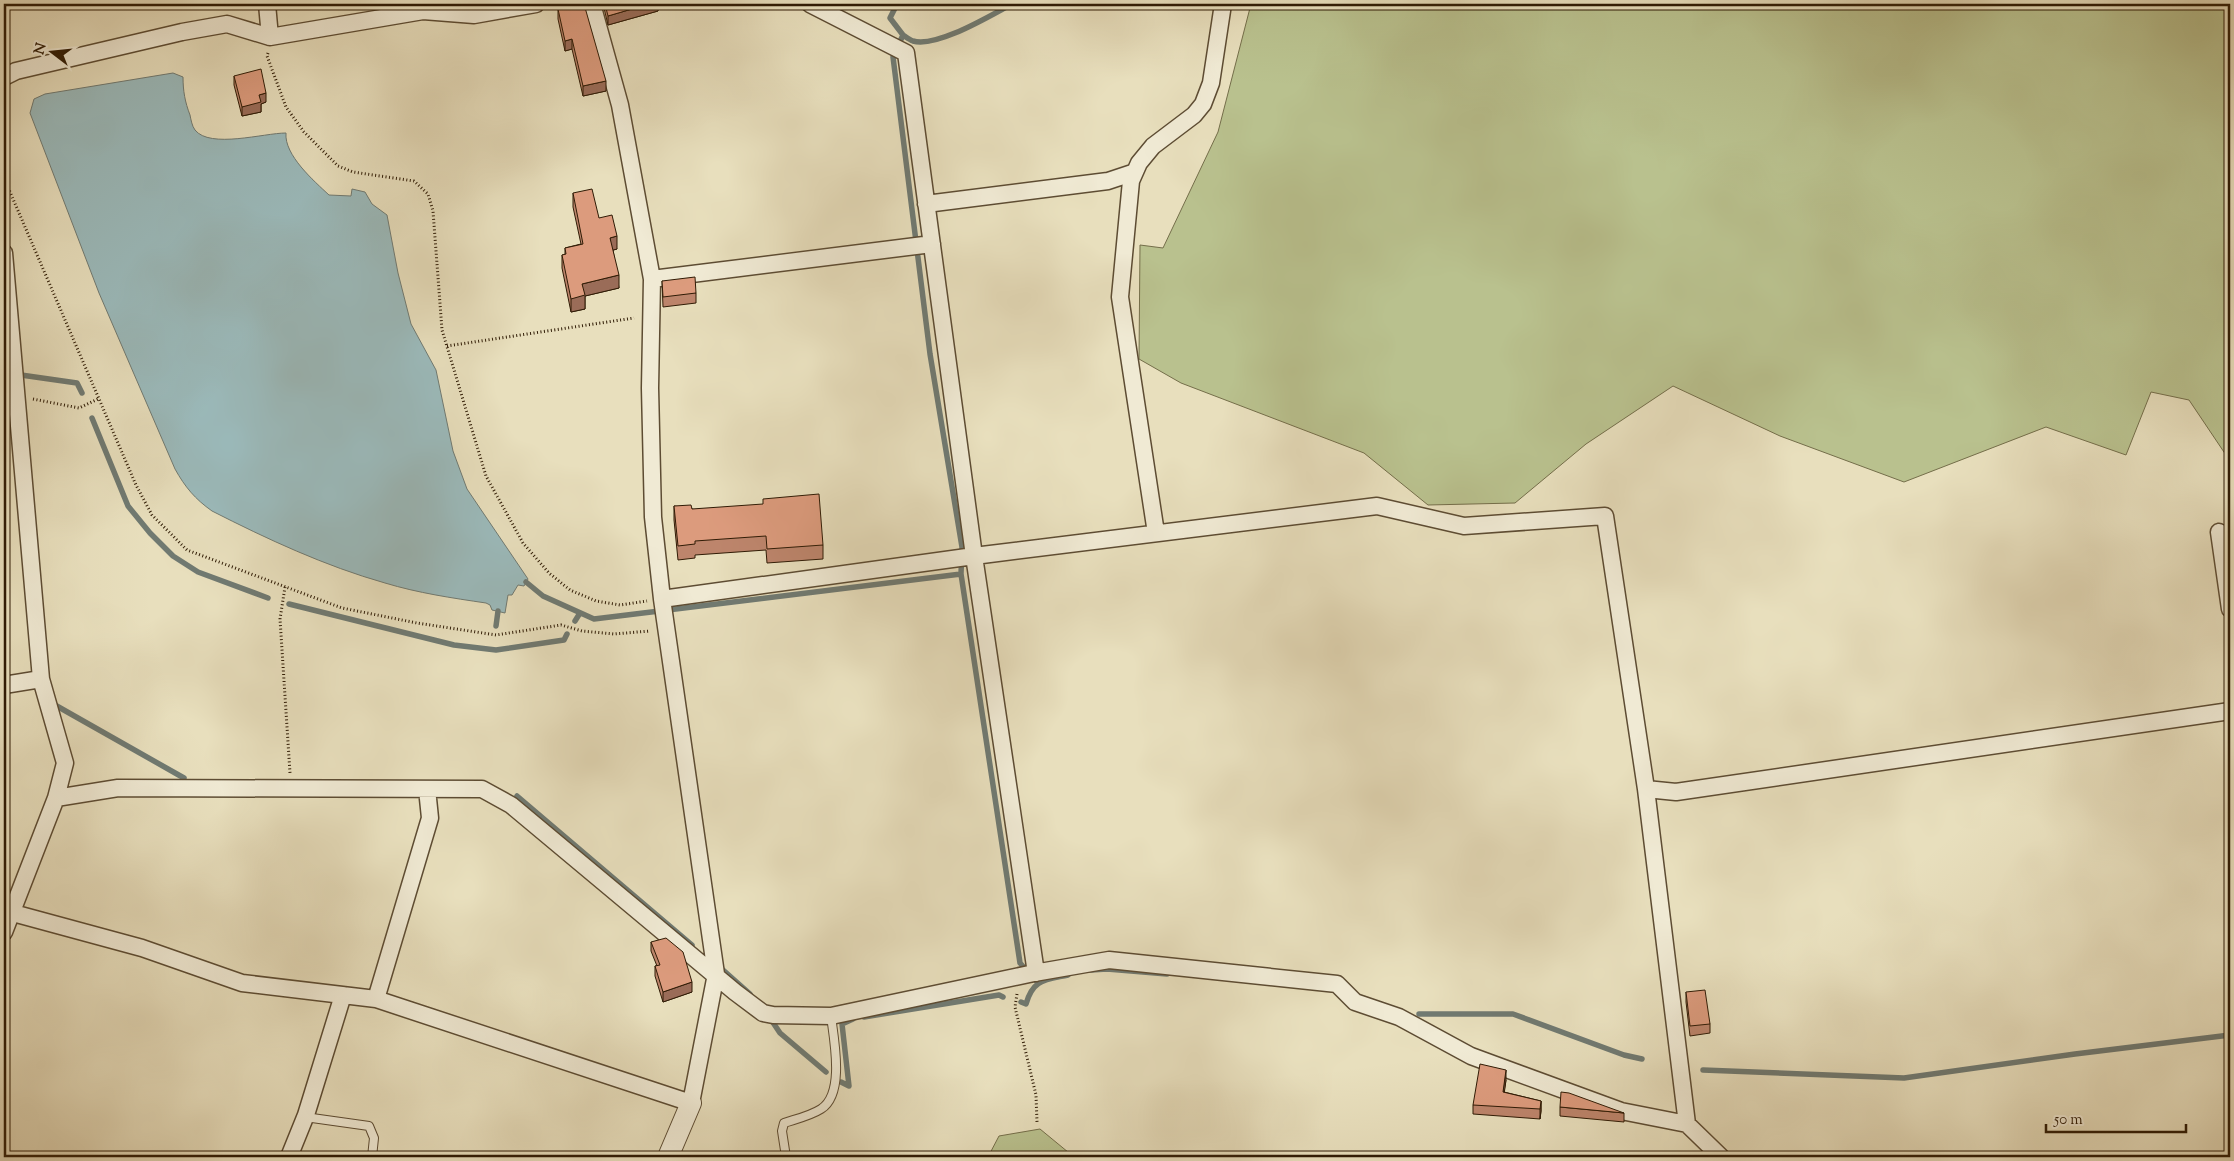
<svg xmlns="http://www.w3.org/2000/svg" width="2234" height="1161" font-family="'Sorts Mill Goudy',serif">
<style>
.green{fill:#b9c18e;stroke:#746e4a}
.water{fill:#9bbabb;stroke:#707a72}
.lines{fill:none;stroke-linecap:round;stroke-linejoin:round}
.stream{stroke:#707a72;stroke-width:5.5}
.service-casing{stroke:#5d4c33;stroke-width:10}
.minor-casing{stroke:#5d4c33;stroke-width:19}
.tertiary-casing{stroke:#5d4c33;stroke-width:22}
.path{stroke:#2f1b05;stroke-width:3;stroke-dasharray:1 2.5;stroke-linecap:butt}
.service{stroke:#f0ead4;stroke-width:8}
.minor{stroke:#f0ead4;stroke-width:16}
.tertiary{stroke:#f0ead4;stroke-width:20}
.wall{fill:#bd856c;stroke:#2f1b05}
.shaded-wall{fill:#9a6c58;stroke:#2f1b05}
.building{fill:#dc9b7d;stroke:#2f1b05}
</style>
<rect width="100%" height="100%" fill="#e8dfbd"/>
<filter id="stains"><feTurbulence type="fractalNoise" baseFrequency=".004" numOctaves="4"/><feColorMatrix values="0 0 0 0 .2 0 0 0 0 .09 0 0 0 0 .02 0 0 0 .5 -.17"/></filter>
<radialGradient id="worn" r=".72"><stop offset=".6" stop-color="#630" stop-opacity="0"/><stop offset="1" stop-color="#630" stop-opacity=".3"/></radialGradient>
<!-- green -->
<path class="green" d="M1251,4H2230V461L2189,400L2151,392L2126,455L2046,427L1904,482L1780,436L1673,386L1586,444L1515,503L1428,505L1364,453L1181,383L1139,359L1140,245L1163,248L1218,132Z
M1040,1129L1074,1157H988L999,1136Z"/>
<!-- water -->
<path class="water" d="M173,73L183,77C183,91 185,102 190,115C191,120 192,126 195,130C210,149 264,133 286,133C284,155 314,181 329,195L351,196L352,189L365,192L372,204L387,215L398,273L411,324L436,370L453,451L467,489L528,579L524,586L518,585L512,595H508L505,613L492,610L490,605L486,603C452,598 418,593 385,583C325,566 267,539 212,511C195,499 185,487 175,469L99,293L30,113L34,99L45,94Z"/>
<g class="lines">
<!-- stream -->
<path class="stream" d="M897,4L890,18L903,35L893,57L930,354L962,547L961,574
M903,35C906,37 910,40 913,41C937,48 991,15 1012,4
M4,379L21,375L77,383L82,393
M92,418L128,506L150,533L173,556L198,572L268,598
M526,582L543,596L594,619L961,574L1020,963L1038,983
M289,604L454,645L496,650L564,640L567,634
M575,621L580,613
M496,626L498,611
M55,705L184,778
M517,796L692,945
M723,970L750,994
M1091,970L1107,969L1167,974
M1021,1002L1026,1004C1033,979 1045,980 1068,975
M1419,1014H1513L1624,1055L1642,1059
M864,1017L999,995L1003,997
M770,1018L780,1033L826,1072
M1703,1070L1904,1078L2075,1054L2230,1035
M841,1082L849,1086L842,1024L853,1019"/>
<!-- service casing -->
<g class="service-casing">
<path id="service" d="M305,1117L369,1126L374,1138L372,1157
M786,1157L782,1131L784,1123C796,1119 810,1116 821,1109C845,1094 834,1040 831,1016"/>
</g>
<!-- minor casing -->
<g class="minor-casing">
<path id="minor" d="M267,4L270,37
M810,4L906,53L974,556L1036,973
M4,77L16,71L182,32L227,24L270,37L423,11L474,15L536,4
M926,204L1108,181L1135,172
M4,253L41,679L65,763L56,798L4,932
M652,279L932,244
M2219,532L2230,609
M1156,533L1120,297L1131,181L1139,163L1153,146L1194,115L1203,104L1211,83L1223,4
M662,599L974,556L1377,506L1464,526L1605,516L1646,789L1687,1124
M4,685L41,679
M1646,789L1676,792L2230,711
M56,798L118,788L482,789L511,805L735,992L763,1013L773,1015L831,1016L1034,973L1109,960L1337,984L1355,1002L1399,1017L1471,1056L1621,1111L1687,1124L1721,1157
M13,913L142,948L242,983L376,999L691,1103L716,974L662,599L653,517L650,388L652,279L620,105L592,4
M376,999L430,818L427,789
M289,1157L306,1115L343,995"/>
</g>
<!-- tertiary casing -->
<g class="tertiary-casing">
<path id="tertiary" d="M668,1157L691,1103"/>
</g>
<!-- path -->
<path class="path" d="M268,53L267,56L286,107L304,132L338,166L353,172L414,181L428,194L433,211L442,330L486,476L523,543L549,573L570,590L596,601L620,605L647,601
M4,178L136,485L152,515L187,550L342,608L417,623L496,635L561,625L582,631L614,634L650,631
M447,346L634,318
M33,399L79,408L98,399
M285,587L280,619L290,773
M1017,994L1015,1007L1036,1095L1037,1122"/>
<!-- service -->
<use href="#service" class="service"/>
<!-- minor -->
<use href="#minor" class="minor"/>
<!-- tertiary -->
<use href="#tertiary" class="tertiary"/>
</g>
<!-- wall -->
<path class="wall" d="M604,4H658V11L608,25L604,8Z
M558,9L606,91L583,96L572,49L565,51L558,19Z
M234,76L266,102L261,104V112L242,116L234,85Z
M573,193L599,218L617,249L613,250L619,288L585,296V309L571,312L562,268V255H565V248L581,244L573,207Z
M662,281L696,293V303L663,307Z
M674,506L692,509L823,545V559L767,563L766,550L695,555V558L678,560L674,520Z
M651,942L692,992L663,1002L655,976V966H657L651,951Z
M1686,992L1710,1024V1033L1690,1036L1686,1002Z
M1506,1080L1504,1092L1541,1101V1111L1540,1119L1473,1114V1105Z
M1560,1107L1624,1113V1122L1560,1116Z"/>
<!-- shaded-wall -->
<path class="shaded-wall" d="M649,4H658V11L608,25V16Z
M572,39V49L565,51V41Z
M606,81V91L583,96V86Z
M266,93V102L261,104V112L242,116V107L259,95Z
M617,236V249L610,251V238Z
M619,275V288L585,296V309L571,312V299L582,284Z
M692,982V992L663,1002V992Z
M1506,1070V1080L1503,1102V1092Z
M1541,1101V1111L1540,1119V1109Z"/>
<!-- building -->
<path class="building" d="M580,4H584L606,81L583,86L572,39L565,41L558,9Z
M605,4H649L608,16Z
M261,69L266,93L259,95L261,102L242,107L234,76Z
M592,189L599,218L612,215L617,236L610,238L619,275L582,284L585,295L571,299L562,255L566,254L565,248L583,244L573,193Z
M695,277L696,293L663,297L662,281Z
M819,494L823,545L767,549L766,536L695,541V544L678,546L674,506L691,505L692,509L763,504V499Z
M666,938L683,952L692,982L663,992L655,966L660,965L651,942Z
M1705,990L1710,1024L1690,1026L1686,992Z
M1480,1064L1506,1070L1503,1092L1541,1101L1540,1109L1473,1105Z
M1561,1092L1569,1093L1624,1113L1560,1107Z"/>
<!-- margin -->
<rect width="2234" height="1161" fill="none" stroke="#e8dfbd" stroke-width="20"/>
<rect x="5" y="5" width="2224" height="1151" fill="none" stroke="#2f1b05" stroke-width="2.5"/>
<rect x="10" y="10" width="2214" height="1141" fill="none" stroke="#2f1b05"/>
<!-- north arrow -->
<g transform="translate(52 52) rotate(286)" stroke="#f0ead4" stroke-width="4" paint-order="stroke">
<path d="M0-4L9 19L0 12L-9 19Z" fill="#2f1b05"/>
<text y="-8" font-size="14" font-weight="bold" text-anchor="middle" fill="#2f1b05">N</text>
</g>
<!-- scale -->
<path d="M2046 1124v8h140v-8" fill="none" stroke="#2f1b05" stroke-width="2.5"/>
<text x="2054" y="1124" font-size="15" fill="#2f1b05" stroke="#f0ead4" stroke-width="4" paint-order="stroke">50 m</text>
<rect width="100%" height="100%" filter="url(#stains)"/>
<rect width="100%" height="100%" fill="url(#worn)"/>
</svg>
